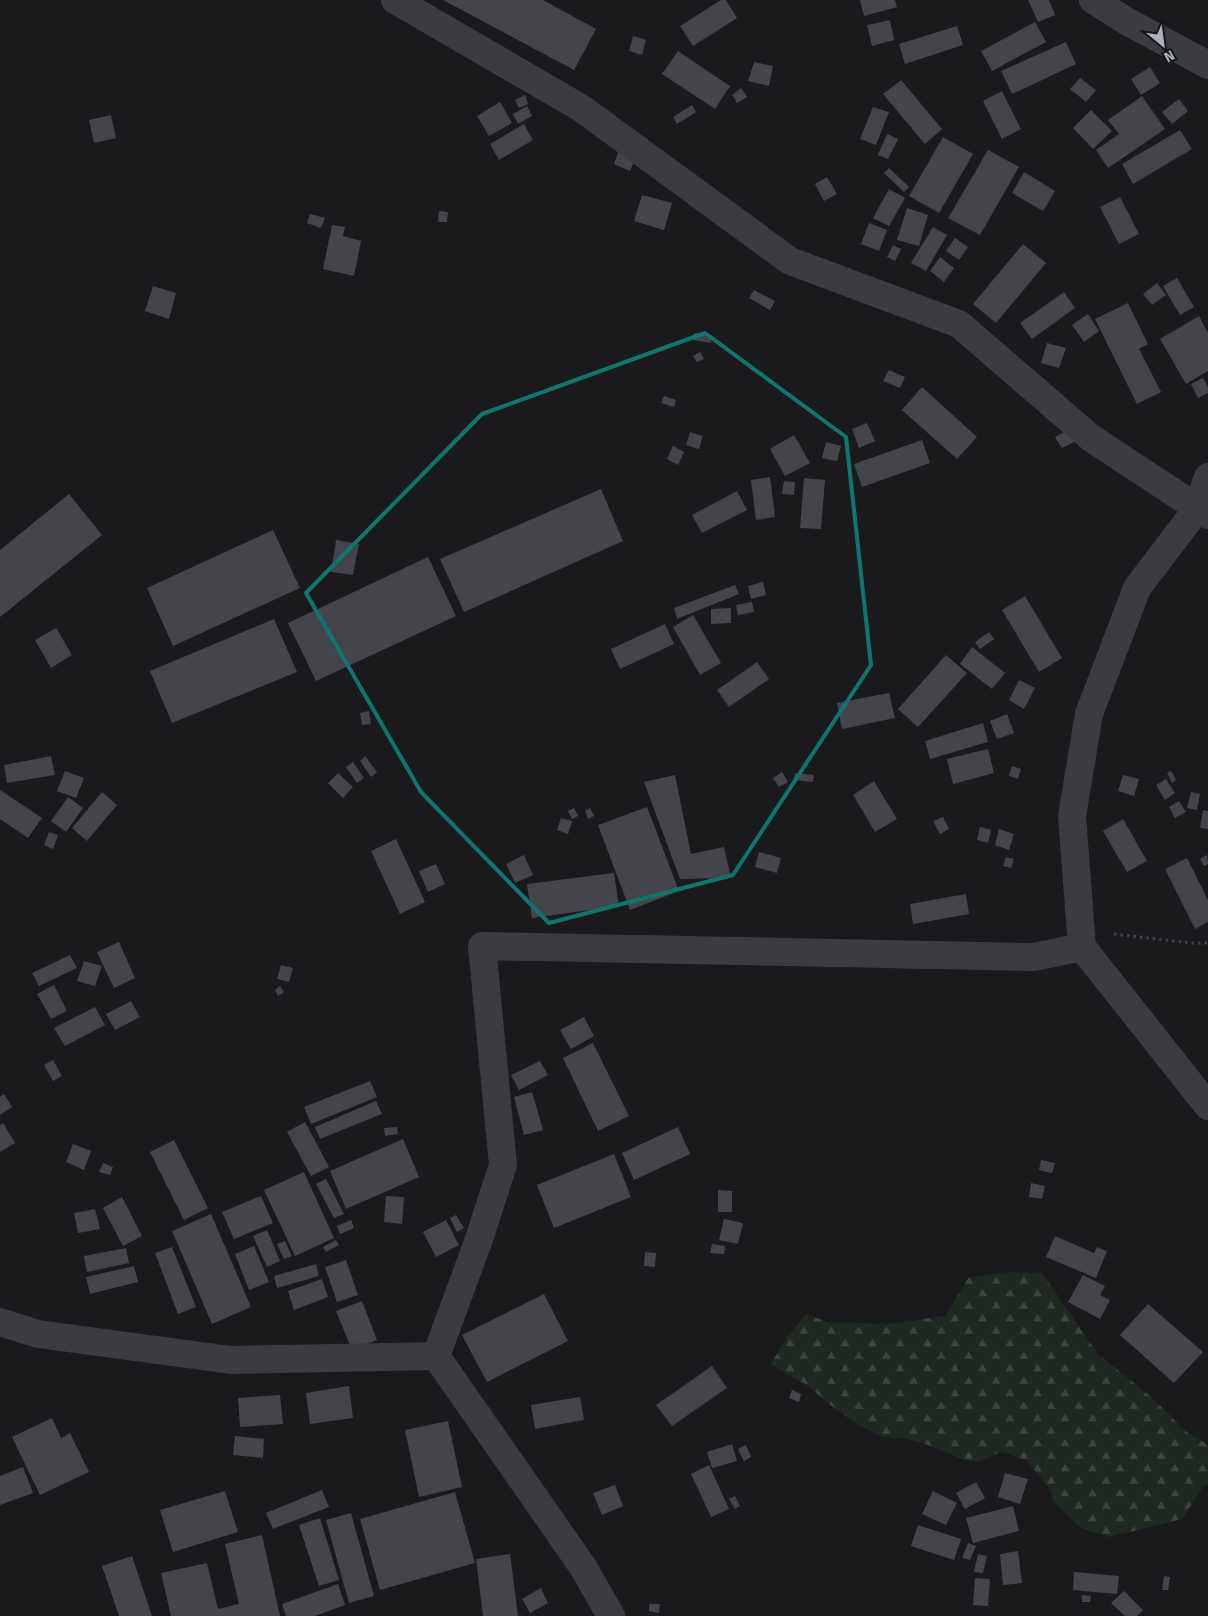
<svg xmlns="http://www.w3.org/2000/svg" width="1208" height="1616" font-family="'Fira Sans',sans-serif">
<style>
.forest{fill:url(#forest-firs)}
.building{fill:#44454a}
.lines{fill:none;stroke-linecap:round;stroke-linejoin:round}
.path{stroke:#414349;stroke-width:3;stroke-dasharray:2.5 4;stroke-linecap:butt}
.minor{stroke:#3b3c42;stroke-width:28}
.marked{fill:none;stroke:#0f766e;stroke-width:4;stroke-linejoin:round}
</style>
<defs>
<pattern id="forest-firs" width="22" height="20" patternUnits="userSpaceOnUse" patternTransform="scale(1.25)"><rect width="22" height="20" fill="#1f2821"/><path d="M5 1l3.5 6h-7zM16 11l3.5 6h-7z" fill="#3d453f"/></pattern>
</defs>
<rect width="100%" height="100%" fill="#1a1a1d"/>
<!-- forest -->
<path class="forest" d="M1008,1272L1042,1273L1098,1354L1149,1395L1187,1432L1208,1445V1484L1204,1485L1182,1519L1109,1537L1081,1528L1055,1503L1048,1486L1026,1460L1001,1452L977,1462L964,1460L937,1448L908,1439L883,1437L857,1424L829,1404L808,1386L771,1364L787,1337L806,1314L828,1322L888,1324L945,1316L969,1277Z"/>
<!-- building -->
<path class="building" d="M443,0H543L596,29L574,70Z
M721,0H726L737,18L693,46L680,26Z
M860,0H895L897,7L864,16Z
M1028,0H1049L1055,15L1038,22Z
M890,20L894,40L872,46L867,25Z
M1035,22L1046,42L992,71L981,51Z
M957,26L963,45L905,64L899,44Z
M633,36L646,40L642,55L629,51Z
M1066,42L1076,64L1012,94L1001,71Z
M678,51L730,86L715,109L662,74Z
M754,62L773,66L769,86L748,81Z
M1150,67L1160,83L1141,95L1131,79Z
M1080,78L1096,90L1086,102L1070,89Z
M901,80L942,129L925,144L883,94Z
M741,88L747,97L737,103L732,95Z
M1002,91L1021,129L1002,139L983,101Z
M525,95L528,104L519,108L515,100Z
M1142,96L1165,129L1108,168L1096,150L1119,134L1108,120Z
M1179,99L1188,111L1172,124L1162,112Z
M500,102L512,123L489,136L477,116Z
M692,105L696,112L677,124L673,117Z
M527,106L532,116L518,124L513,114Z
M873,107L889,112L876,145L860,139Z
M1091,110L1112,131L1093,149L1073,128Z
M111,115L116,138L94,143L89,120Z
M524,124L533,140L499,160L490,144Z
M1180,130L1192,149L1133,184L1122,164Z
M887,134L898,139L888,159L878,155Z
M943,137L973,154L939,213L909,196Z
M619,150L636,157L630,171L614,164Z
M988,150L1019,167L980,235L948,218Z
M889,168L909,187L904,192L884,173Z
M1024,172L1055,191L1043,211L1012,193Z
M827,177L837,194L824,201L815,184Z
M889,189L905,198L889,226L873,218Z
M642,195L672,203L664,230L634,221Z
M1120,197L1139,234L1119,244L1100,207Z
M907,208L928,215L919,246L897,240Z
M439,211L448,212L447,222H438Z
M310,214L325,218L321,228L307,223Z
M869,223L887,230L879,251L861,244Z
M332,225L345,227L343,236L361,241L354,276L323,269Z
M933,227L947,235L926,271L911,263Z
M955,238L968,247L959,260L946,251Z
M1023,244L1046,263L996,323L973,304Z
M893,245L901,249L895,261L887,257Z
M940,257L954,268L944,282L930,271Z
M1177,278L1194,307L1180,315L1163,286Z
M1157,283L1166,295L1152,305L1143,294Z
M153,286L176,293L169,319L145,311Z
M754,290L775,301L770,310L749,298Z
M1064,292L1075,308L1032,339L1020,323Z
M1128,303L1148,344L1139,349L1161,392L1137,404L1095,319Z
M1088,314L1099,331L1084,342L1072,325Z
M1199,316L1208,333V371L1186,384L1160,339Z
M694,333L712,335L711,343L693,340Z
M1047,343L1066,348L1059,368L1041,363Z
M700,352L704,359L697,362L693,356Z
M889,370L905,377L900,388L883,381Z
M1203,378L1208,387V393L1198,398L1191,384Z
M922,387L977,437L957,459L902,410Z
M664,396L676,400L674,407L661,403Z
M867,423L875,441L859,448L852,429Z
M1068,430L1074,442L1062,448L1055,437Z
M690,432L703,436L699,449L686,445Z
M794,435L810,463L785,476L770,449Z
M922,440L930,463L862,487L854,464Z
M826,442L841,446L837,461L822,458Z
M673,446L684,452L678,465L667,459Z
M770,477L775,517L756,520L751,480Z
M804,478L825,480L821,529L800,528Z
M784,481L795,482L794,495L782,494Z
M601,489L623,541L464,612L440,559Z
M737,491L747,510L702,533L692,515Z
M69,494L102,535L0,617V550Z
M273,530L300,588L173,646L147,588Z
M336,540L359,544L353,575L331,572Z
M428,557L456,616L316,681L288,623Z
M763,582L766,595L751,599L748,586Z
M735,585L739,594L677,619L674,608Z
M1025,596L1062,658L1039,672L1002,610Z
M752,602L754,612L738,615L736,605Z
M731,608V623L711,624V609Z
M693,615L721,663L700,675L673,627Z
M274,619L297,672L172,723L150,671Z
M665,624L674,644L620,669L611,649Z
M56,628L72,655L51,668L35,640Z
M989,632L994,639L980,649L975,642Z
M972,647L1005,673L992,689L960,664Z
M946,655L967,673L918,727L898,709Z
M757,662L769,679L729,707L717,690Z
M1019,680L1035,688L1024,709L1009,700Z
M889,693L895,718L842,729L837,703Z
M369,711L371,724L362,725L360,713Z
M1007,714L1014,733L997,739L990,721Z
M983,723L988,742L930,759L925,741Z
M988,749L994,773L953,784L947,759Z
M51,756L55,775L7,783L4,765Z
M365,756L377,772L371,777L360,761Z
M353,762L364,778L357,783L346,767Z
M1012,766L1021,769L1018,779L1009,776Z
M65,771L84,778L76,798L57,791Z
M1171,771L1176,780L1172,783L1167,773Z
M782,772L788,782L779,787L773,778Z
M338,773L353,787L343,798L328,783Z
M795,773L814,775L813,782L794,780Z
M675,775L691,854L724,847L731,878L680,879L644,782Z
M1123,775L1139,779L1134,796L1118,791Z
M1166,779L1175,793L1165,800L1156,785Z
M874,781L897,819L875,832L853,795Z
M0,790L42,818L28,838L0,819Z
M102,792L117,805L87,841L72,828Z
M1191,792L1200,794L1197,810L1187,808Z
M68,797L83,808L66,832L51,821Z
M1179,801L1186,812L1175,818L1169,807Z
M647,807L679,891L630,910L598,825Z
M574,808L578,816L572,819L568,811Z
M590,808L594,816L588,819L585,811Z
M1203,810L1208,811V829L1200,828Z
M943,817L949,829L940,834L933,821Z
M561,818L572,821L568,834L557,830Z
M1123,819L1147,861L1127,872L1103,831Z
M980,827L991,830L988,843L977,840Z
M999,829L1014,834L1009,850L995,845Z
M49,832L58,835L53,849L44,845Z
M396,839L425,902L400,914L371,851Z
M759,852L781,858L777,873L755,867Z
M524,855L533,875L515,883L506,864Z
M1207,855L1208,864L1204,866L1200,859Z
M1006,857L1014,859L1011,868L1003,866Z
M1187,858L1208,900V922L1195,929L1165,869Z
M436,864L445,884L428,892L419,871Z
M614,873L619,906L532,918L527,884Z
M966,894L969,914L913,924L910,904Z
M119,942L135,978L114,988L97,952Z
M70,955L77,968L39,986L32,973Z
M84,961L102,966L95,986L77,981Z
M281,965L293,968L289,982L277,979Z
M54,985L67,1011L51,1019L37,994Z
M280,986L284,992L278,996L275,990Z
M131,1001L140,1017L115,1030L106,1014Z
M95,1007L105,1025L65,1046L54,1028Z
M584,1017L594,1036L571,1049L560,1030Z
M593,1043L629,1116L598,1131L563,1058Z
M53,1060L62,1076L53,1081L44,1065Z
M540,1061L548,1075L519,1090L511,1075Z
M370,1081L377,1097L311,1124L304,1107Z
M532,1092L543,1130L524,1135L514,1097Z
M4,1094L12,1107L0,1115V1097Z
M376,1101L382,1114L320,1139L315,1127Z
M305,1122L329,1167L311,1176L287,1132Z
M3,1123L15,1143L0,1152V1125Z
M397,1127L398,1134L385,1136L384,1128Z
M678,1127L690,1154L634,1180L622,1153Z
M403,1139L419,1177L346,1209L330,1171Z
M174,1140L208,1208L184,1220L150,1152Z
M73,1144L91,1151L84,1170L66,1162Z
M614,1154L631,1197L554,1228L537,1185Z
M1041,1160L1055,1163L1052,1173L1039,1170Z
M103,1163L113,1167L110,1175L99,1172Z
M304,1172L334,1238L295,1256L264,1190Z
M326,1179L344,1214L334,1218L316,1184Z
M1031,1183L1045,1186L1042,1199L1029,1197Z
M718,1190L732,1191V1212H718Z
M261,1196L273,1223L234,1239L222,1212Z
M386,1196L404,1197L402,1224L384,1222Z
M122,1197L142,1236L123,1246L103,1208Z
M95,1209L100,1229L78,1233L74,1213Z
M211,1214L251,1307L212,1324L172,1231Z
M456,1215L464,1228L457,1232L450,1218Z
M724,1219L743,1223L738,1244L719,1240Z
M351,1220L354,1228L340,1234L337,1226Z
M446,1220L459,1245L436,1257L423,1232Z
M267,1230L280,1261L267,1267L253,1236Z
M1055,1236L1094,1253L1097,1247L1107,1251L1096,1278L1046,1257Z
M336,1240L339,1245L326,1252L323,1247Z
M285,1241L292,1256L284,1259L277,1244Z
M712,1244L725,1246L724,1254L710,1253Z
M254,1246L269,1282L249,1290L235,1254Z
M172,1247L196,1307L178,1314L155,1253Z
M126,1248L129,1263L87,1272L84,1256Z
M645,1252L656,1253L655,1267L644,1266Z
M346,1260L358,1295L337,1302L325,1267Z
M316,1264L319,1276L277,1288L274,1276Z
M134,1266L138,1282L90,1294L86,1277Z
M1083,1275L1105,1286L1100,1295L1110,1300L1100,1319L1068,1302Z
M322,1279L328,1297L294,1310L288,1291Z
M544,1294L568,1341L487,1382L462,1335Z
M362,1301L377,1340L352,1350L336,1311Z
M1148,1304L1203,1352L1174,1383L1120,1335Z
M712,1366L727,1388L672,1426L656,1405Z
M349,1386L353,1418L310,1424L306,1393Z
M792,1390L801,1394L799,1402L789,1398Z
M280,1395L283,1424L240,1427L238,1398Z
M580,1397L584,1420L535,1429L531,1405Z
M52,1418L61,1438L70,1433L89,1472L40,1495L12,1437Z
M448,1421L462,1487L419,1497L405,1430Z
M235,1436L264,1439L263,1458L233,1455Z
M732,1444L737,1461L712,1468L707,1452Z
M746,1445L751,1457L744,1461L738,1449Z
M709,1465L729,1509L711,1517L691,1474Z
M23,1467L33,1493L0,1505V1476Z
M1005,1473L1028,1479L1020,1504L998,1497Z
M976,1482L985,1498L965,1509L956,1493Z
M615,1485L623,1506L602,1515L593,1493Z
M322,1490L329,1507L273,1529L266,1513Z
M225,1491L238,1532L173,1552L160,1510Z
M933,1491L957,1503L946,1525L922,1514Z
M455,1492L475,1563L380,1590L360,1519Z
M735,1496L740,1506L735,1509L729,1499Z
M1013,1506L1019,1531L973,1543L966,1518Z
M351,1513L374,1596L349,1603L326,1520Z
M320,1518L339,1580L319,1586L299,1525Z
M918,1525L961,1539L954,1560L911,1546Z
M262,1535L280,1616H171L161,1573L207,1563L218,1609L239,1604L225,1544Z
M968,1543L976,1546L970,1560L962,1558Z
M1018,1551L1022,1583L1003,1585L1000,1554Z
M510,1554L518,1616H483L476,1559Z
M978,1554L987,1556L983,1573L974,1572Z
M132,1556L152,1616H119L102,1566Z
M1074,1572L1119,1576L1117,1594L1073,1590Z
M1164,1576L1170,1577L1168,1590H1162Z
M975,1578L990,1579L988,1606L973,1605Z
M338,1584L345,1605L315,1616H286L282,1604Z
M541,1588L548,1603L530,1613L522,1599Z
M1124,1591L1143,1610L1137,1616H1125L1111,1603Z
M1082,1595L1091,1596L1090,1602H1082Z
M649,1604H660L659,1613L649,1611Z"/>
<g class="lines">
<!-- path -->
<path class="path" d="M1114,934L1192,943H1208"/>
<!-- minor -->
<path class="minor" d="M395,0L581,108L790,261L959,324L1091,438L1208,515
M1093,0L1128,22L1208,65
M1208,477L1197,509L1137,588L1089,714L1072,816L1082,947L1208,1106
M0,1322L38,1334L231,1360L436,1356
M436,1356L478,1242L503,1165L482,946L1034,957L1082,947
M436,1356L583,1567L611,1616"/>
</g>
<!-- marked area -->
<path class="marked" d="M705,333L846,437L871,665L733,875L549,923L421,792L306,593L482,414Z"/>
<!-- north arrow -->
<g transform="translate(1163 45) rotate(151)" stroke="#151518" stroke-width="4" paint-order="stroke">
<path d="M0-4L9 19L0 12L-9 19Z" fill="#acb1bd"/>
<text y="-8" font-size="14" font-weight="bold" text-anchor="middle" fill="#acb1bd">N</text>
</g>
</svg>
